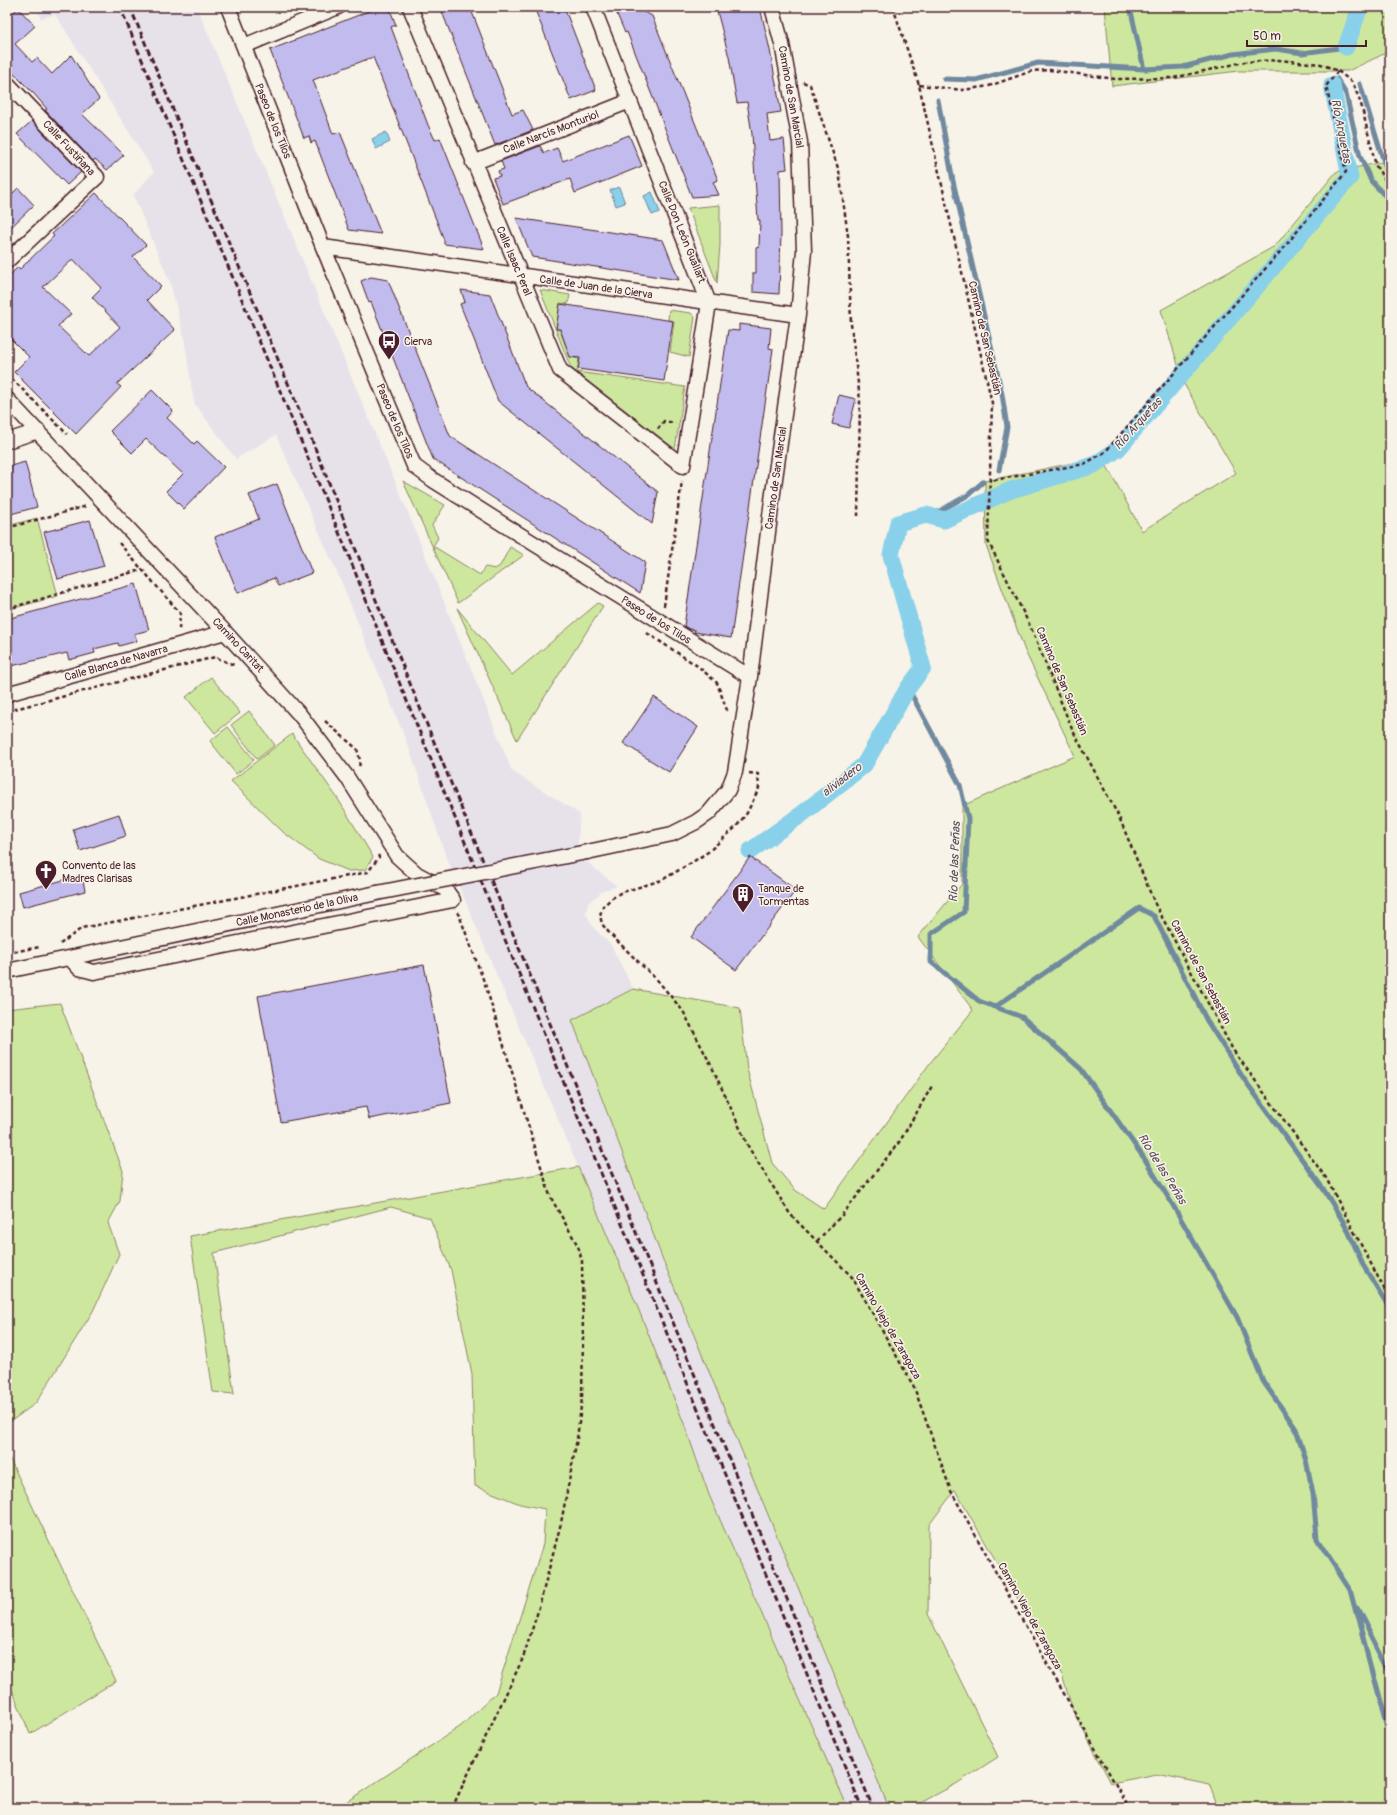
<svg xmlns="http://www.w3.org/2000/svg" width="1397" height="1815" font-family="Pangolin,sans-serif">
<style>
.built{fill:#e7e2ea}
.green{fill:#cde89e;stroke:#8c8464}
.water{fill:#89d0ea;stroke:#70899e}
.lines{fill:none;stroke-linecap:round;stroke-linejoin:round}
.stream{stroke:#70899e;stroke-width:5}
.canal{stroke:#89d0ea;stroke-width:17}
.building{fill:#c2bcee;stroke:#4a1f2b;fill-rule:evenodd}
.minor-casing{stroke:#4a1f2b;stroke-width:17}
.path{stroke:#4a1f2b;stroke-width:2.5;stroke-dasharray:4 3;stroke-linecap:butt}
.minor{stroke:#f7f3e8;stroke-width:14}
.rail{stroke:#4a1f2b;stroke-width:3;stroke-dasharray:6 3;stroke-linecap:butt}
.minor-bridge-casing{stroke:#4a1f2b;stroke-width:17;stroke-linecap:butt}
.minor-bridge{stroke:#f7f3e8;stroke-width:14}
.labels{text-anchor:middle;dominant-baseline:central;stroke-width:3;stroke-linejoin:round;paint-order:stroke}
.street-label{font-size:11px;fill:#4a1f2b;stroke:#f7f3e8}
.poi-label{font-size:11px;fill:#4a1f2b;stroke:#f7f3e8;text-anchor:start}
.water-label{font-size:12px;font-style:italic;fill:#5a4b5b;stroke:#f7f3e8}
</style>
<rect width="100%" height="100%" fill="#f7f3e8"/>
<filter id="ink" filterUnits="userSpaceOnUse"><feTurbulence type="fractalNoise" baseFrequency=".025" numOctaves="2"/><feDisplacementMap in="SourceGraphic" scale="8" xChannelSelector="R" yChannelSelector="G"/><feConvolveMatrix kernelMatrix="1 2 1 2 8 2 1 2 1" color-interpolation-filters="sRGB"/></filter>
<g filter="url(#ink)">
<!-- built -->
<path class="built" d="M36,7H197L407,510L512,771L580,814L577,854L617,886L603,891L588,903L586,913L593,927L611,945L633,989L572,1020L663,1260L889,1808H848L709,1495L685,1426L636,1303L444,851L409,748L343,586L276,435L236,459L194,403L184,337L170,282L133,195L154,172L55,14L41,19Z"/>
<!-- green -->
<path class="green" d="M1105,7H1390V51L1348,71H1239L1112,86Z
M1382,162L1390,172V1808H1218L1210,1785L1157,1774L1111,1783L1073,1711L1062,1675L955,1490L929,1525L928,1614L998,1757L956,1784L911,1808H889L663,1260L572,1020L633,989L740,1008L747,1069L772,1163L795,1190L824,1209L930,1063L973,1010L918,937L962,884V806L1075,756L1025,651L986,545L985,481L1102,457L1142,531L1236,473L1184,384L1161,310L1275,246L1336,172Z
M720,205V245L717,283L688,208Z
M540,290L570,295L568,304L560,303L556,329L560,330L570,357L579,359L577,372L685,387L675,449L571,368Z
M669,310L691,313L695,317L689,357L670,352L674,321L668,320Z
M403,481L445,505L432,525L438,538L433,546L480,575L485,567L495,569L500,566L510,547L524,555L458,603Z
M37,518L58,596L7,610V526Z
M598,603L603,606L517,740L457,608L512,675Z
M211,677L240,713L215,733L186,697Z
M249,711L275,745L257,759L231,725Z
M228,727L254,760L236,774L210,741Z
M292,734L338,799L373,857L365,870L349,871L319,859L283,832L231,781Z
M60,1003L123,1171L120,1201L108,1223L119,1254L93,1311L36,1403L7,1424V1009Z
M578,1167L636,1303L685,1426L709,1495L848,1808H337L461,1726L496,1693L543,1544L545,1509L520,1504L475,1486L472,1374L451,1270L430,1218L391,1207L214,1253L234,1394L213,1392L190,1236Z
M7,1453L116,1681L30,1734L7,1677Z"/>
<!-- water -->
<path class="water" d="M386,132L390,142L376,149L372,139Z
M619,187L625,203L616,206L610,190Z
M652,192L660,212L652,215L644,196Z"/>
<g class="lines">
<!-- stream -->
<path class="stream" d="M1130,7L1144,69
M944,79L976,80L1038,63L1144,69L1183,67L1233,54L1276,49L1302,53L1346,47
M1337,79L1346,94L1360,156L1371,181L1390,201
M1360,84L1390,182
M938,100L953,181L1002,394L1007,427L999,470
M931,516L968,495L983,482
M908,688L960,785L968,819L964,912L931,934V962L979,1001L1022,1017L1081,1069L1144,1158L1174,1207L1237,1317L1263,1381L1296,1429L1306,1460L1313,1493L1317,1539L1350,1590L1390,1739
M995,1007L1139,908L1154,916L1207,1021L1244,1079L1324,1190L1347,1228L1363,1265L1390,1309
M1357,1608L1390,1673"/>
<!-- canal -->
<path class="canal" d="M1346,47L1360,7
M750,851L802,814L864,765L908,688L923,668L891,555L898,523L926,515L944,520L1011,490L1094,465L1118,449L1350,177L1332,85"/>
</g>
<!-- building -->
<path class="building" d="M379,7H389L396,25L391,27L428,125L435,140L440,138L484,249L444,244V240L373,57L313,80L333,134L340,132L381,234L349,230L315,141L311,143L309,136L304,138L270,50Z
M440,7H470L512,114L523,110L533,130L495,145Z
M534,7H564L596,90L571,100Z
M614,7H643L642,11L652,16L718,180L713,182L719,195L692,197L627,32L625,33Z
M716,7H760L770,50L781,112L767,114L770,141L784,139L787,169L780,170L781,234L779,294L753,292V273H756V248L759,247L760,220H758L752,134L747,102L737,103L729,57Z
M18,8L35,26L15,44L32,62L37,58L52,74L71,55L99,99L82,114L124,155L107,170L95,159L93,161L45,110L47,109L35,95L7,67V19Z
M32,121L81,172L67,185L17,134Z
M629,135L642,166L575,193L570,179L503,204L493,178L500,176L498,171L504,169L501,161L540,146L544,153L557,148L563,161Z
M18,188L34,205L7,231V199Z
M96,193L146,245L133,257L161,286L147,300L175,330L117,384L121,387L76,434L14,372L29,357L7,335V278L18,267L20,269L54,236L52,234ZM73,259L101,288L92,297L120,327L89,356L58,326L71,314L43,287Z
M516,218L663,240L679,280L532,257Z
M371,277L388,280L450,436L645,562L640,593L433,459L371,302L369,303L361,281Z
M461,290L490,294L526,387L658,492L652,524L498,401L460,304L465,302Z
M560,304L673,321L664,381L578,369L580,358L570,357L560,329H556Z
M739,324L771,328L769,348L773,349L731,638L694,632L695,630L689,629L684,626L728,330L739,331Z
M152,390L173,411L167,418L194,444L197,441L224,467L184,509L166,491L183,474L146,439L132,453L110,431Z
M839,395L856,399L849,428L832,424Z
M25,462L37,507L7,515V467Z
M277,484L312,573L278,586L274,578L238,593L215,537L259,519L249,495Z
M90,520L104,566L58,579L44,532Z
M136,584L149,630L134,634L137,641L119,646L118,643L94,649L95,653L69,660L67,653L7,667V619Z
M654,697L698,727L669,772L623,743Z
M119,814L126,836L80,851L73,829Z
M750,857L796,890L736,970L691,937Z
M82,875L85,891L23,907L19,892Z
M424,965L451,1103L369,1119L366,1107L281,1122L258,996Z"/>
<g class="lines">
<!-- minor casing -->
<g class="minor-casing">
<path id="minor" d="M228,7L323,247L414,466L433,480L517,533L750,677
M410,7L560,370L683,466L709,303L593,7
M244,46L338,7
M7,83L97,177L7,261
M473,163L630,101
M323,247L798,315
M7,399L225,632L300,715L347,777L397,856L417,874L445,889L453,900L94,972L79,968L70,958
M7,441L38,431
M7,694L225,632
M587,852L672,834L696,822L709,813L728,790L735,772L750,677L772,500L798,315L804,251L800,142L782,44L772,7
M7,971L377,893"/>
</g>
<!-- path -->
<path class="path" d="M893,7L919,85L992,403L988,541L1031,628L1072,729L1119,817L1155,904L1233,1050L1326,1178L1390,1300
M1338,71L1353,83L1361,104L1376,166L1390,188
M803,82L810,85L839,171L848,236L851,324L860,400L858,516
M919,85L963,90L989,86L1032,71L1050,70L1115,79L1173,78L1244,62L1278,60L1321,64L1338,71L1326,86L1346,172L1286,245L1105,452L1084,464L990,481
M7,374L67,434
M658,429L664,421L675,423
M7,528L87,506
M119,543L180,613L179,630
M664,606L682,481
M7,609L143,569
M647,633L699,667L717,683L728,713
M7,711L215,657L234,665
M325,721L357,749L360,760L359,769
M749,773L758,774L759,788L747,813L736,827L708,852L691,863L662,880L620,893L611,899L603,906L600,915L602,924L610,934L658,981L683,1011L712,1067L749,1148L790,1214L852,1277L914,1387L951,1491L1025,1625L1129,1808
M60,944L82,928L368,872L379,857L378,855
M7,953L40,947
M817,1241L842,1215L900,1141L932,1086
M452,1808L523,1658L538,1611L561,1523L577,1439L582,1398L583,1338L582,1261L578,1246L550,1196L486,987L458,912"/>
<!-- minor -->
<use href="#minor" class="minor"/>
<!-- rail -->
<path class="rail" d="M120,7L348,554L381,638L862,1808
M130,7L311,438L390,635L873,1808"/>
<!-- minor-bridge casing -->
<g class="minor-bridge-casing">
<path id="minor-bridge" d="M377,893L587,852"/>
</g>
<!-- minor-bridge -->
<use href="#minor-bridge" class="minor-bridge"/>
</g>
</g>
<!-- icons -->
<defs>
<g id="bus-pin" transform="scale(1.15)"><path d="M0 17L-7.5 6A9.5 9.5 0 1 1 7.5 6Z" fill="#4a1f2b" stroke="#f7f3e8"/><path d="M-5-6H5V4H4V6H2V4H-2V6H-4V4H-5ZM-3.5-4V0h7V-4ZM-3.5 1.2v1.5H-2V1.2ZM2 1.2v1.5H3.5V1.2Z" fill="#fff"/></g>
<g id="church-pin" transform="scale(1.15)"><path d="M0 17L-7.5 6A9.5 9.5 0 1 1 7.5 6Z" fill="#4a1f2b" stroke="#f7f3e8"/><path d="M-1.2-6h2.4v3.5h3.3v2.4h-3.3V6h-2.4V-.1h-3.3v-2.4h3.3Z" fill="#fff"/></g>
<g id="building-pin" transform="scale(1.15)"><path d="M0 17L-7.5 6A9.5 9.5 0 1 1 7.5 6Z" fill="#4a1f2b" stroke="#f7f3e8"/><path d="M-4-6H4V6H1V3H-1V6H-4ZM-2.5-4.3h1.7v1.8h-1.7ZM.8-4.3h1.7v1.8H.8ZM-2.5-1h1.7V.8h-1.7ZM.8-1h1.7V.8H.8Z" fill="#fff"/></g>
</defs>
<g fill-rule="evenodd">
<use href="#bus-pin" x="389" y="341"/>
<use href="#church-pin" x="46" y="871"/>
<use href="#building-pin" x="743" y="894"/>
</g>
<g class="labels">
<!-- street labels -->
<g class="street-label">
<text transform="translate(791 97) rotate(80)">Camino de San Marcial</text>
<text transform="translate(273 121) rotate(68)">Paseo de los Tilos</text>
<text transform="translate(551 132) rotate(-21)">Calle Narcís Monturiol</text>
<text transform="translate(69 148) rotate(47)">Calle Fustiñana</text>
<text transform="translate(682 232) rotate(68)">Calle Don León Guallart</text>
<text transform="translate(514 261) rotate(67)">Calle Isaac Peral</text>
<text transform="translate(596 287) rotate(8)">Calle de Juan de la Cierva</text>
<text transform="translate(985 338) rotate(77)">Camino de San Sebastián</text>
<text transform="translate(395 421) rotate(67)">Paseo de los Tilos</text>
<text transform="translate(776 478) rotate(-82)">Camino de San Marcial</text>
<text transform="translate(656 620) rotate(32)">Paseo de los Tilos</text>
<text transform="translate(238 645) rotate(47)">Camino Caritat</text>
<text transform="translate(116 663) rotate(-16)">Calle Blanca de Navarra</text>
<text transform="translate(1062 681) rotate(67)">Camino de San Sebastián</text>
<text transform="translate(297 910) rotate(-12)">Calle Monasterio de la Oliva</text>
<text transform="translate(1201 972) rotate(62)">Camino de San Sebastián</text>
<text transform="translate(888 1326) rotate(60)">Camino Viejo de Zaragoza</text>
<text transform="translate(1030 1616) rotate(61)">Camino Viejo de Zaragoza</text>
</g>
<!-- poi labels -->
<g class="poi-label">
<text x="404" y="341">Cierva</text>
<text x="62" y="865">Convento de las<tspan x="62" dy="13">Madres Clarisas</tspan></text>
<text x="758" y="888">Tanque de<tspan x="758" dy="13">Tormentas</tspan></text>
</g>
<!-- water labels -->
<g class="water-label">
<text transform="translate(1341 131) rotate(79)">Río Arquetas</text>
<text transform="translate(1138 424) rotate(-48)">Río Arquetas</text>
<text transform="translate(842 780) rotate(-38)">aliviadero</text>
<text transform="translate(955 862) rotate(-88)">Río de las Peñas</text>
<text transform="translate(1162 1169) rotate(58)">Río de las Peñas</text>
</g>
</g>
<!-- margin -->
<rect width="1397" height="1815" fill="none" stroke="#f7f3e8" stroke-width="24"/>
<rect x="12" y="12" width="1373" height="1791" fill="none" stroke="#4a1f2b" stroke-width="1.5" filter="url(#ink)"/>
<!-- scale -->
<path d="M1247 40v6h119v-6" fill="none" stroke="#4a1f2b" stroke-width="2"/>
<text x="1253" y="40" font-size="12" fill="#4a1f2b" stroke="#f7f3e8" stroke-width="3" paint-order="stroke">50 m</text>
</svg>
